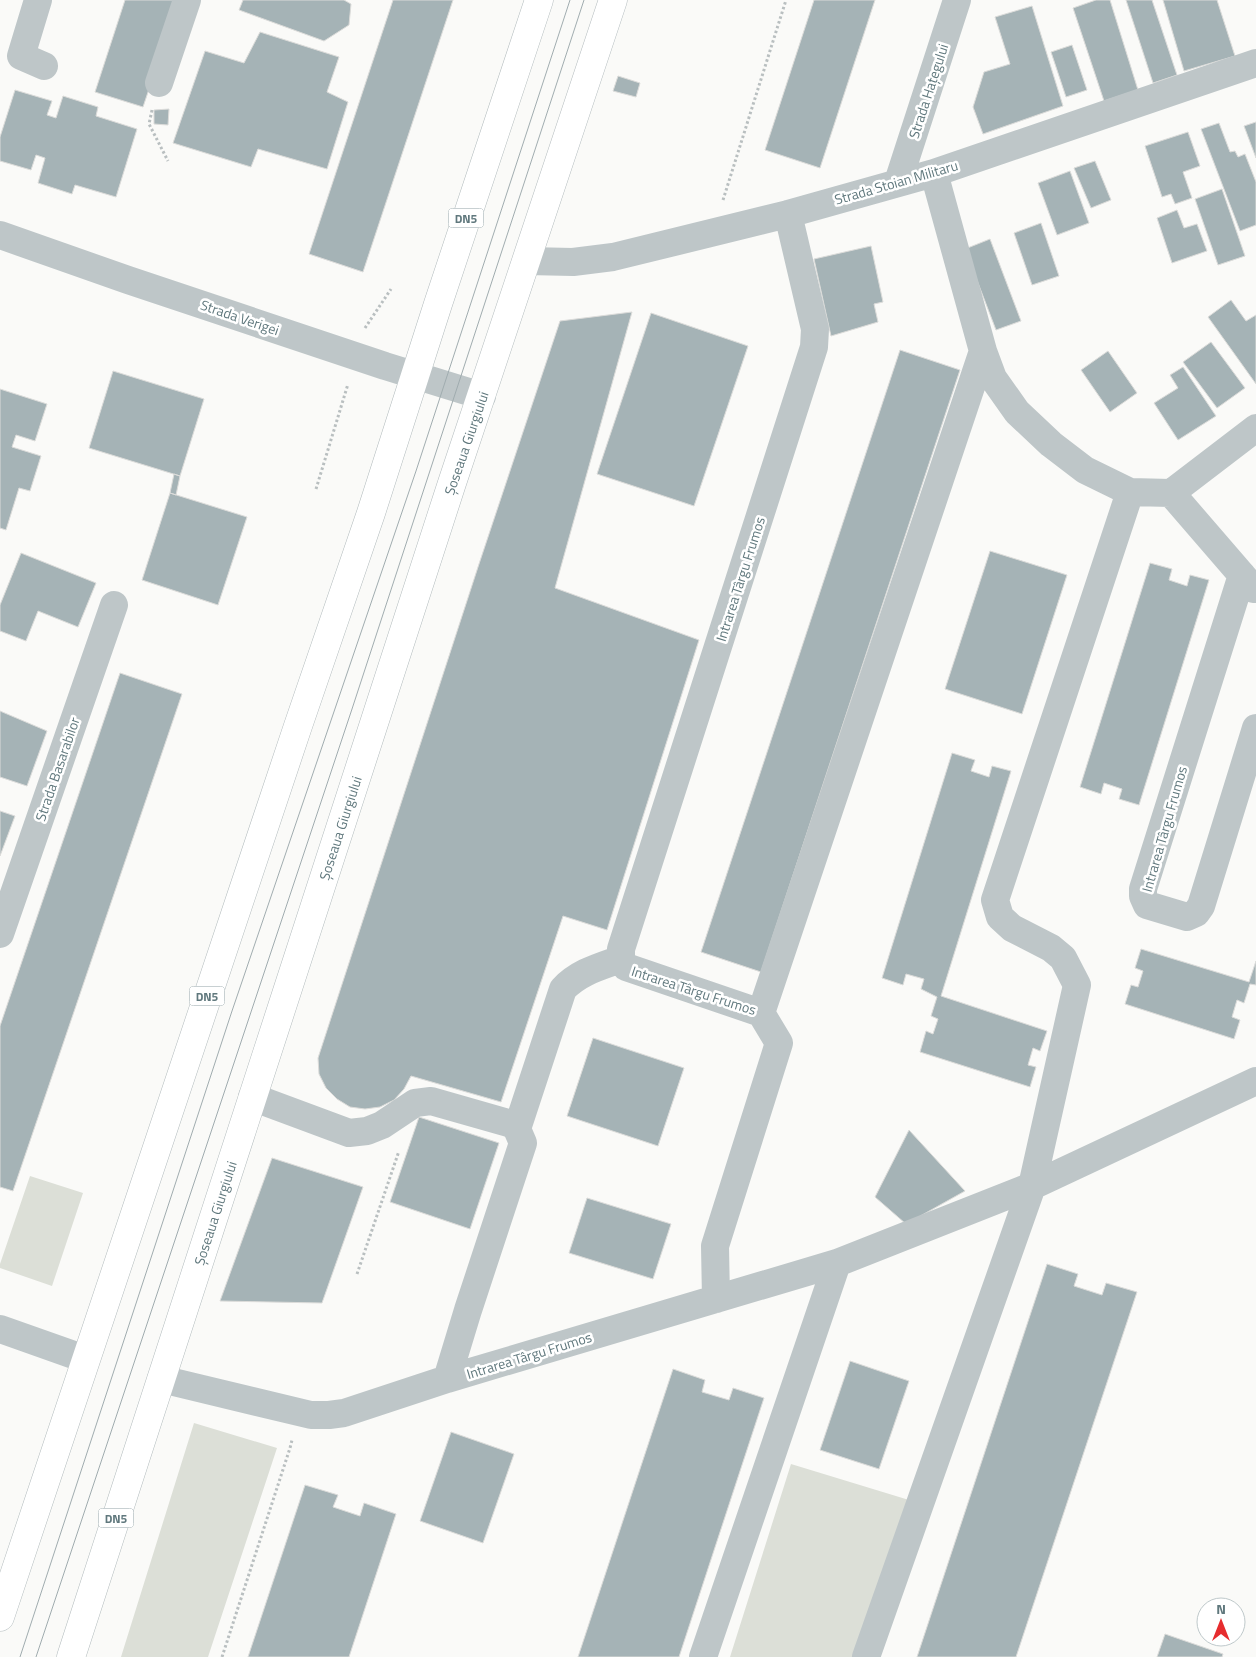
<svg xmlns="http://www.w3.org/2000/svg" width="1256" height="1657" font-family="'Titillium Web',sans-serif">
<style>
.green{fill:#dcdfd7}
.building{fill:#a5b3b6;stroke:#dcdcda}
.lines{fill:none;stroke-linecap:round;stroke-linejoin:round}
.major-casing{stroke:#b2bbbd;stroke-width:29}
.path{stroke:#b9bfc0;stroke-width:3;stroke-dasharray:2.5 2.5;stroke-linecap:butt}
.minor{stroke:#bec6c8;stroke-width:28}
.major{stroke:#fff;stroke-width:28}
.tram{stroke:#a0acaf;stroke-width:1}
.labels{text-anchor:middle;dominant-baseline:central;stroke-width:5;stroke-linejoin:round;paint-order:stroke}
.shield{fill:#fff;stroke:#90a0a4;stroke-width:1}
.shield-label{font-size:12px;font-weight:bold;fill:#60787d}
.street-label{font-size:14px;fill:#60787d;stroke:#fff}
</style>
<rect width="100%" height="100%" fill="#fafaf8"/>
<!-- green -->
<path class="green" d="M30,1176L83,1193L52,1286L0,1268V1264Z
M194,1423L277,1448L208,1657H121Z
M791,1464L909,1500L859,1657H730Z"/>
<!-- building -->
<path class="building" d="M125,0H179L143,107L95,92Z
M243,0H344L351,4L349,25L324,41L239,10Z
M393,0H453L363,272L309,254Z
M814,0H875L820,168L765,150Z
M1096,0H1110L1138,90L1104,101L1073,8Z
M1126,0H1152L1177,75L1153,83Z
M1163,0H1217L1235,56L1184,71Z
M1032,6L1063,106L983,134L973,107L984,72L1010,64L995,17Z
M260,32L339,57L327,92L348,102L327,169L258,149L251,167L173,143L205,51L244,63Z
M1072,45L1087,90L1066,97L1051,52Z
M618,76L640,83L636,97L613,91Z
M15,90L52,101L47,115L56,118L63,96L98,107L96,116L137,129L116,197L75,185L72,194L38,183L45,158L36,155L31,170L0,161V137Z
M169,109L168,125L154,124V110Z
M1256,122V158L1244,126Z
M1219,123L1230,152L1235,151L1238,157L1245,154L1256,182V225L1240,231L1201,129Z
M1188,132L1200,166L1183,172L1192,198L1175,204L1171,194L1162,197L1145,146Z
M1095,161L1111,200L1091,208L1074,168Z
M1070,171L1089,223L1057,235L1038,183Z
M1222,189L1245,256L1218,265L1195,199Z
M1177,210L1184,228L1197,224L1207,251L1172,263L1157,218Z
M1041,223L1059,276L1032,285L1014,233Z
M990,239L1021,321L996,330L965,249Z
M871,246L883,302L874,304L878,322L831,336L814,259Z
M1231,300L1246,321L1256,315V384L1208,317Z
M632,312L555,588L699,640L607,930L563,916L501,1102L411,1076L404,1089L394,1100L380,1107L365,1109L350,1107L337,1099L326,1088L319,1074L318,1058L478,567L560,321Z
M651,313L748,346L694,506L597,474Z
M1211,342L1245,388L1217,408L1183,362Z
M900,350L960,370L761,972L701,952Z
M1108,351L1137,393L1110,412L1081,370Z
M1183,367L1216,416L1178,440L1154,403L1178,388L1170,375Z
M113,371L204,399L180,476L89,448Z
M0,389L47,404L35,441L16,435L12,447L41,456L30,491L19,488L6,530L0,528Z
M174,474L180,476L176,495L170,493Z
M170,493L247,517L218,605L142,580Z
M990,551L1067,575L1022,714L945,689Z
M21,553L96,583L78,627L38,611L26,641L0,631V605Z
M1150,563L1172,569L1169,580L1187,586L1190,575L1209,580L1139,805L1119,799L1122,789L1104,783L1101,794L1080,787Z
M120,673L182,694L13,1191L0,1187V1026Z
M0,711L47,731L27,786L0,777Z
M952,753L975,760L971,771L989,777L992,766L1011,771L941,996L1047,1031L1040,1051L1033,1048L1028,1065L1036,1067L1030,1087L920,1052L926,1031L933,1034L938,1019L931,1016L937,997L921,989L924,979L906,974L903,985L882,978Z
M0,811L15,816L0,856Z
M1141,949L1249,982L1256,961V985L1250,984L1244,1003L1237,1000L1232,1017L1240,1020L1234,1039L1125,1004L1131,985L1138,987L1143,971L1135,968Z
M593,1038L684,1068L658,1146L567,1116Z
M419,1117L499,1143L470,1229L390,1202Z
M909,1130L965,1191L906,1224L875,1197Z
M272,1158L363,1187L322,1303L220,1301Z
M587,1198L671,1224L653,1279L569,1253Z
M1047,1264L1078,1274L1074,1286L1102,1295L1106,1283L1137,1292L1016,1657H917Z
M850,1361L909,1381L879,1469L820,1450Z
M673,1369L705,1380L702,1392L729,1400L733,1388L764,1398L679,1657H578Z
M451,1432L514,1454L483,1543L420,1521Z
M305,1485L338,1495L333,1507L360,1516L364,1503L396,1514L349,1657H248Z
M1165,1634L1223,1654L1222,1657H1157Z"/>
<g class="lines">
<!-- major casing -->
<g class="major-casing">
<path id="major" d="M0,1617L298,726L371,513L438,304L539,0
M71,1657L452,483L613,0"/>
</g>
<!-- path -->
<path class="path" d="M152,110L149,124L168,161
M723,200L786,0
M365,328L391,289
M316,489L348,384
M357,1274L399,1151
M222,1657L290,1448L292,1440"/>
<!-- minor -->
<path class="minor" d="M38,0L21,56L44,66
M159,83L187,0
M898,182L957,0
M0,235L128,280L385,366L482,396
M527,261L573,262L613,257L788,214L934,173L1256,63
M983,351L993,378L1017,412L1051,444L1085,470L1130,492L1171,493L1254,589
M1171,493L1256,428
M1242,575L1143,889V896L1147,905L1187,917L1196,913L1201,906L1256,728
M0,934L114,605
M761,1013L626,967L621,959V949L814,347L815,329L788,214
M761,1013L983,351L934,173
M252,1097L349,1133L367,1131L382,1125L415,1103L431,1101L512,1124L517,1129L523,1143L468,1310L447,1379
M517,1129L563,989C579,972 599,967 621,959
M716,1299L715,1246L779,1043L761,1013
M0,1329L85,1359
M161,1379L311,1415H329L344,1413L447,1379L837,1263L1032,1186L1256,1081
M703,1657L837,1263
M866,1657L1032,1186L1077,985L1063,958L1051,948L1012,928L1000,917L995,900L1130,492"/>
<!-- major -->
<use href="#major" class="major"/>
<!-- tram -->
<path class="tram" d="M20,1657L232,1011L416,471L570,0
M36,1657L352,709L584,0"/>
</g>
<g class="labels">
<!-- shield labels -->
<g class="shield">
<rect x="448.5" y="208.5" width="35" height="19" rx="4"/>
<rect x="189.5" y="986.5" width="35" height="19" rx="4"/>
<rect x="98.5" y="1508.5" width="35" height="19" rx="4"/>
</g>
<g class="shield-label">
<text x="466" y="218">DN5</text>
<text x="207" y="996">DN5</text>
<text x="116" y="1518">DN5</text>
</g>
<!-- street labels -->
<g class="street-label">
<text transform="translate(928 91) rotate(-72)">Strada Hațegului</text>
<text transform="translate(896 182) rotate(-16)">Strada Stoian Militaru</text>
<text transform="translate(240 317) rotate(19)">Strada Verigei</text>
<text transform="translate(466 443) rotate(-71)">Șoseaua Giurgiului</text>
<text transform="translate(740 579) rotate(-72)">Intrarea Târgu Frumos</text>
<text transform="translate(57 769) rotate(-71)">Strada Basarabilor</text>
<text transform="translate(340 828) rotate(-72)">Șoseaua Giurgiului</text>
<text transform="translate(1164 829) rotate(-74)">Intrarea Târgu Frumos</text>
<text transform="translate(694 990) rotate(18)">Intrarea Târgu Frumos</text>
<text transform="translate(215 1213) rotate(-72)">Șoseaua Giurgiului</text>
<text transform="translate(529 1355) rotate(-17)">Intrarea Târgu Frumos</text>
</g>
</g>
<!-- north arrow -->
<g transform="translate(1221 1622)"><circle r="24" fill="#ffffff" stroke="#bfc9cb"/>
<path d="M0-4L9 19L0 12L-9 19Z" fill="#e62c2e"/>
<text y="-8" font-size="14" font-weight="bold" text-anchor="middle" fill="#60787d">N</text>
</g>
</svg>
